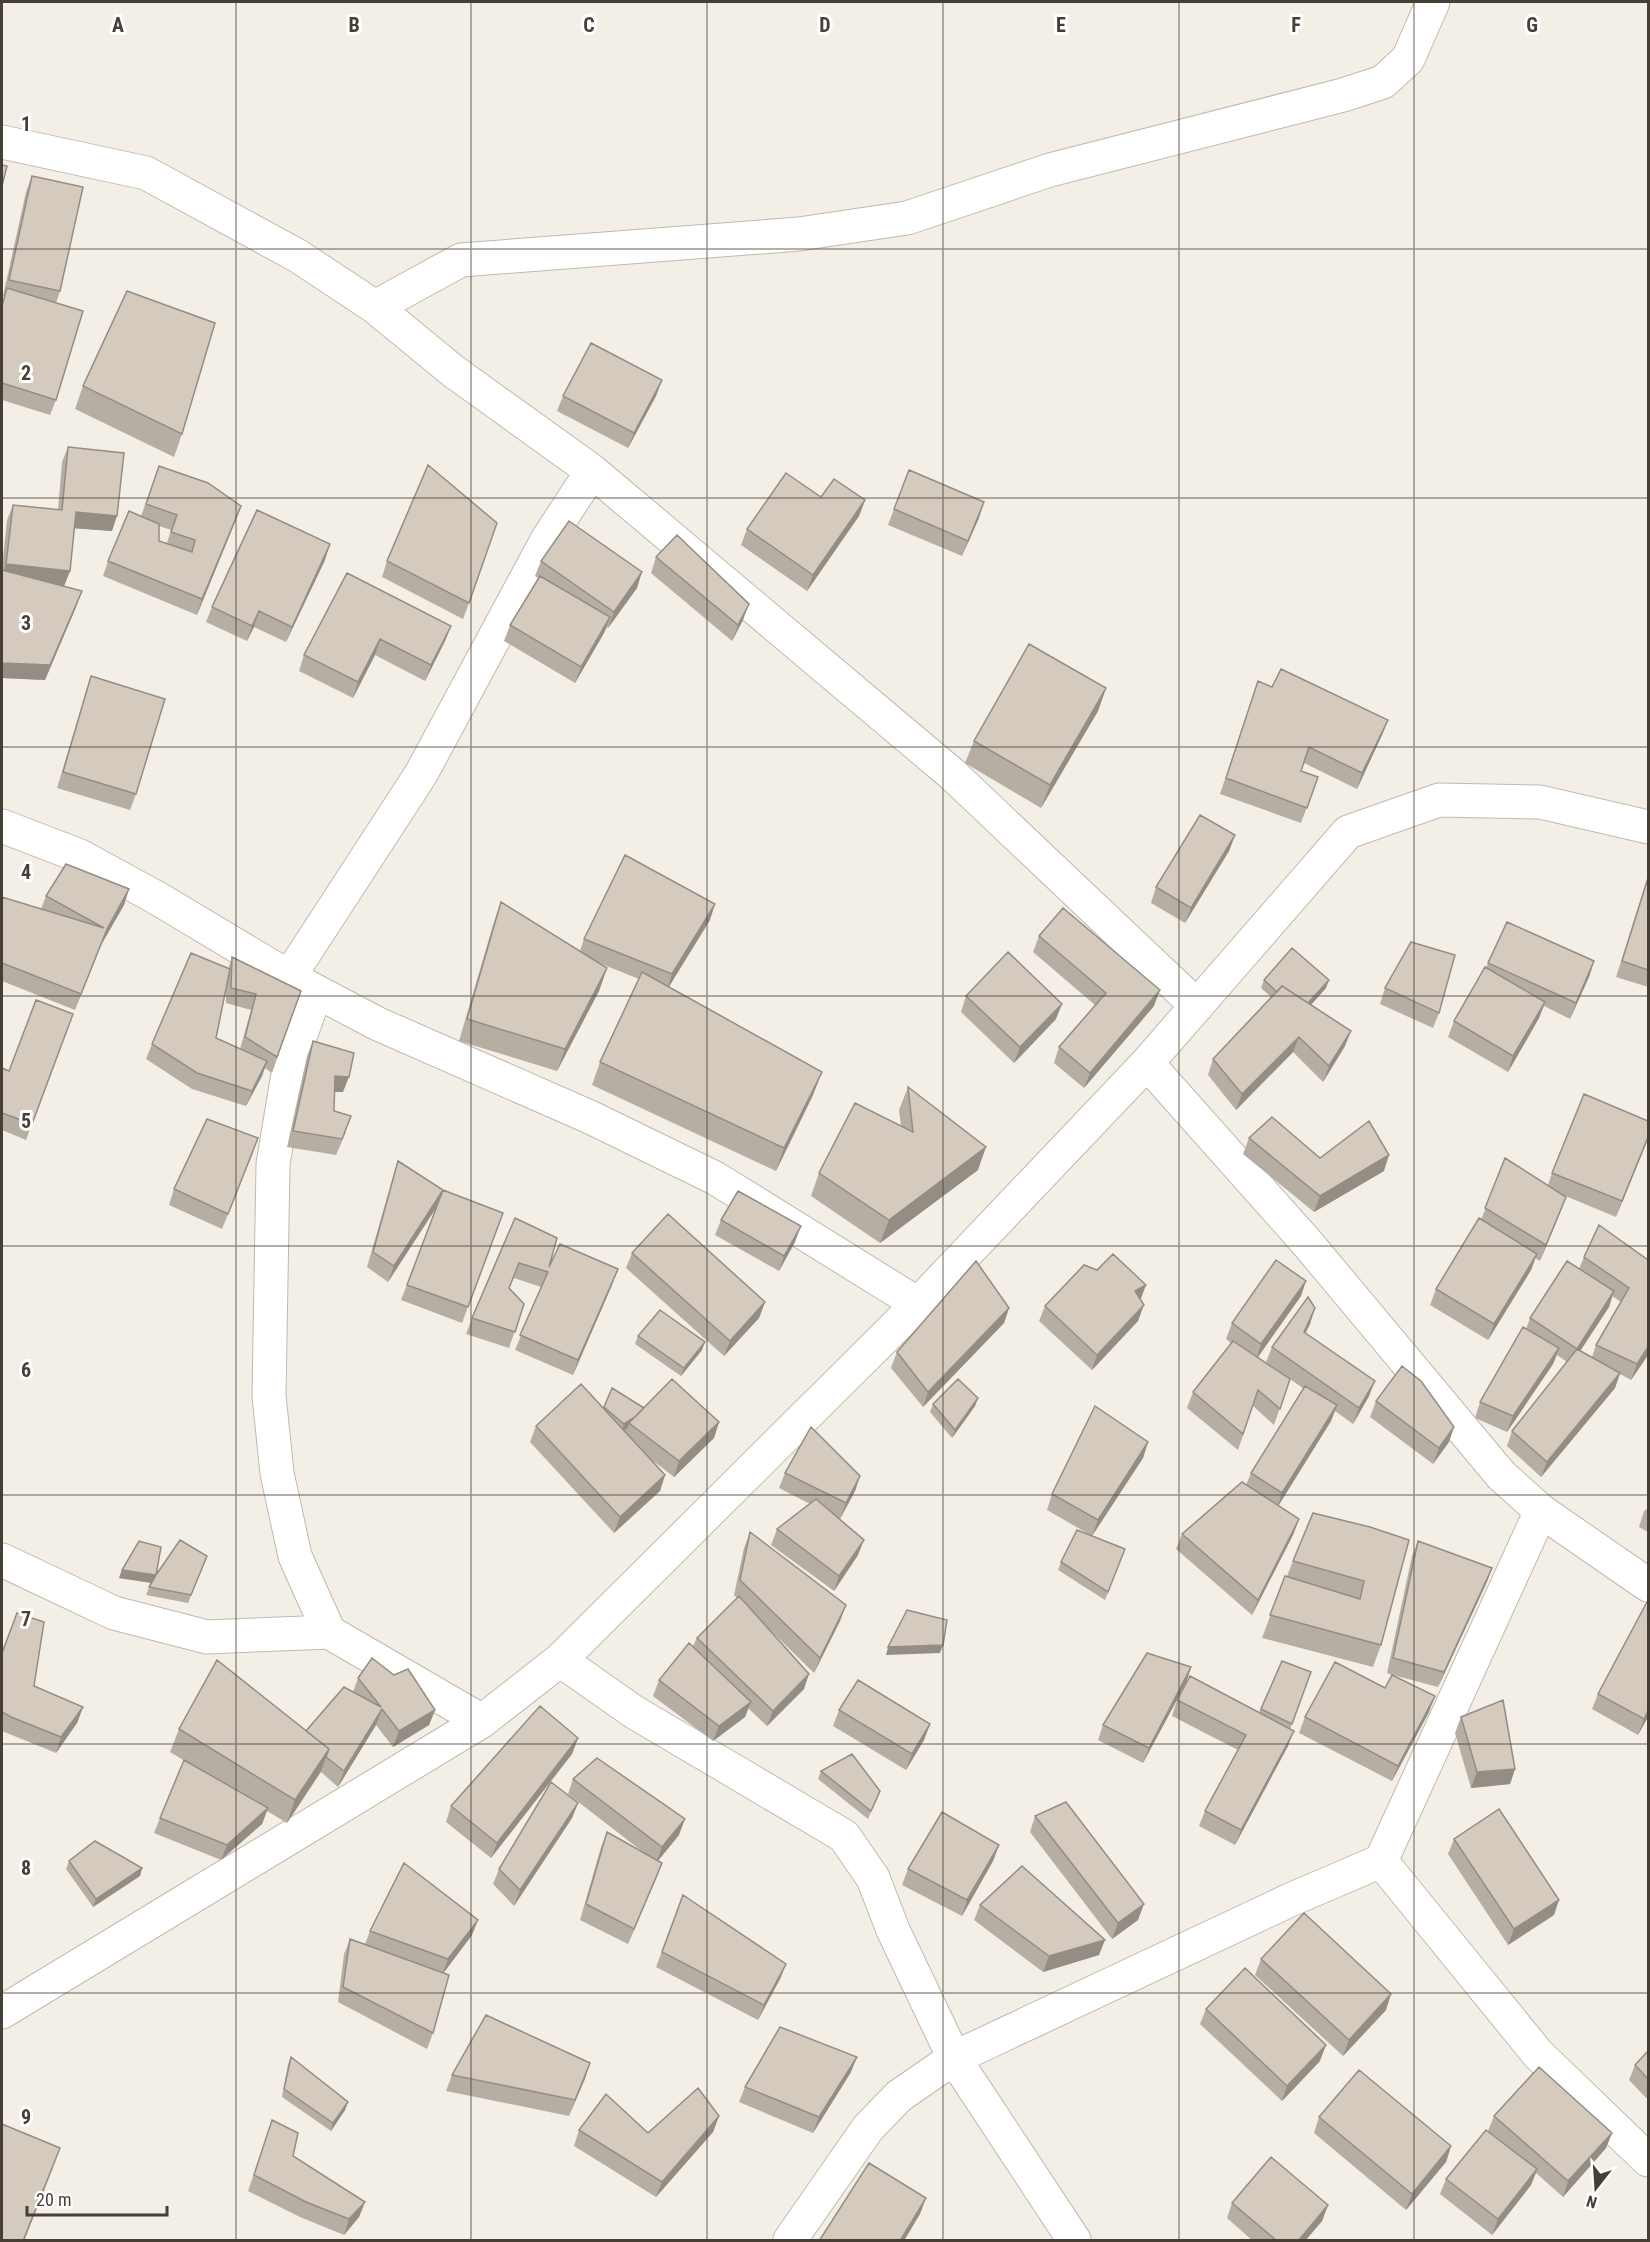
<svg xmlns="http://www.w3.org/2000/svg" width="1650" height="2242" font-family="'Roboto Condensed',sans-serif">
<style>
.lines{fill:none;stroke-linecap:round;stroke-linejoin:round}
.minor-casing{stroke:#c1b9ad;stroke-width:35}
.minor{stroke:#fff;stroke-width:33}
.wall{fill:#b6aea3;fill-rule:evenodd}
.shaded-wall{fill:#948d84}
.building{fill:#d4cabd;stroke:#948d84;stroke-width:1.5}
.grid{fill:none;stroke:#463f36;stroke-width:1.5;stroke-opacity:0.55}
.grid-label{font-size:20px;text-anchor:middle;font-weight:bold;fill:#463f36;stroke:#fff;stroke-width:6;stroke-linejoin:round;paint-order:stroke}
</style>
<rect width="100%" height="100%" fill="#f3efe7"/>
<g class="lines">
<!-- minor casing -->
<g class="minor-casing">
<path id="minor" d="M2,142L146,173L298,256L375,307L453,371L592,471L952,774L1197,1006
M375,307L461,260L799,234L907,218L1050,170L1343,95L1383,82L1408,59L1433,2
M2,826L80,856L157,898L289,977L378,1024L592,1118L715,1178L918,1304
M289,977L421,774L547,540L592,471
M316,992L289,1068L273,1164L269,1396L277,1473L295,1556L329,1632
M1147,1063L1308,1244L1501,1475L1541,1511L1648,1585
M2,1560L114,1613L207,1637L329,1632L482,1721
M560,1660L634,1712L844,1836L873,1878L893,1930L954,2058L1074,2240
M1381,1861L1538,2054L1648,2160
M2,2012L482,1721L560,1660L918,1304L1147,1063L1348,832L1439,800L1540,802L1648,827
M790,2240L868,2128L899,2096L954,2058L1290,1900L1381,1861L1541,1511"/>
</g>
<!-- minor -->
<use href="#minor" class="minor"/>
</g>
<!-- wall -->
<path class="wall" d="M32,176L60,291L56,303V400L50,415L2,400V303L4,296H3L26,192Z
M662,380L656,396L628,448L557,411L563,396Z
M83,386L182,434L174,457L75,409Z
M68,447L112,531L74,528L70,571L64,586L76,607L45,680L2,678V567L7,520L13,505L58,510L62,462Z
M159,466L235,522L197,615L103,576L108,561L141,516ZM159,526L171,530L167,543L159,541Z
M821,497L865,500L859,516L807,591L741,545L747,529Z
M894,509L979,518L962,556L888,525Z
M656,557L743,620L732,641L651,573Z
M325,560L286,642L254,627L247,641L206,622L212,607Z
M387,561L469,603L463,619L382,577Z
M541,561L637,588L608,628L607,627L604,633L575,683L504,641L510,625L538,578L535,576Z
M347,573L451,626L445,641L425,681L375,655L353,698L299,671L304,655Z
M91,676L136,794L130,810L57,788L86,692Z
M1258,681L1272,687L1388,720L1382,735L1357,789L1304,763L1301,771L1318,777L1301,823L1220,794Z
M1106,688L1098,711L1041,808L965,763L974,741Z
M1235,835L1229,851L1185,923L1151,903L1156,887Z
M1648,876V987L1616,977Z
M129,889L124,905L101,945L75,1010L2,981V897L41,909L46,896Z
M501,902L580,951L584,939L710,920L668,987L813,1095L776,1171L592,1085L600,1062L639,979L599,963L607,968L599,991L557,1071L459,1041L493,925Z
M1039,936L1154,1006L1084,1088L1054,1063L1059,1047L1095,1005L1033,952Z
M232,957L301,991L272,1073L265,1068L262,1076L246,1106L192,1089L146,1059L152,1044L228,969ZM226,988V1003L251,1010L240,1049L216,1038Z
M1594,961L1589,977L1570,1019L1544,1006L1539,1018L1508,1072L1448,1037L1454,1021L1486,968L1488,963Z
M1264,980L1326,988L1311,1005L1345,1046L1323,1082L1293,1052L1236,1110L1208,1075L1213,1059L1271,997L1261,988Z
M1385,988L1439,1013L1433,1028L1380,1004Z
M966,996L1056,1019L1014,1063L961,1012Z
M73,1014L26,1140L2,1130V1068L9,1071Z
M313,1041L343,1092H334V1111L346,1132L336,1155L287,1147L307,1056Z
M908,1087L978,1170L880,1243L811,1196L819,1173L901,1126L899,1110Z
M1249,1138L1320,1158L1384,1171L1314,1212L1243,1154Z
M1648,1139L1616,1217L1563,1195L1560,1213L1540,1261L1535,1258L1531,1270L1488,1340L1430,1305L1436,1289L1481,1220L1505,1158L1548,1185L1552,1173Z
M253,1153L222,1229L169,1205L174,1189Z
M398,1161L443,1190L503,1213L462,1323L401,1300L437,1207L388,1282L367,1267L393,1177Z
M515,1218L549,1267L612,1285L573,1375L515,1350L541,1287L514,1278L509,1289L524,1304L509,1348L466,1334L472,1318Z
M721,1220L795,1242L779,1271L715,1235Z
M632,1253L765,1302L759,1318L724,1356L626,1268Z
M1584,1257L1648,1260V1355L1631,1380L1620,1374L1615,1388L1541,1477L1507,1446L1512,1431L1567,1362L1557,1355L1553,1364L1507,1432L1475,1418L1480,1402L1526,1329L1530,1318L1579,1269ZM1612,1296L1621,1302L1596,1345L1592,1357L1580,1351L1609,1307Z
M1301,1296L1257,1357L1284,1375L1266,1362L1272,1347L1310,1324L1305,1333L1369,1396L1353,1424L1335,1411L1331,1421L1278,1506L1299,1519L1293,1535L1252,1615L1176,1549L1182,1534L1246,1485L1251,1473L1304,1389L1290,1379L1274,1425L1253,1406L1238,1450L1187,1408L1193,1392L1231,1343L1226,1339L1232,1323Z
M1141,1300L1138,1321L1092,1370L1039,1321L1045,1306Z
M1009,1308L1004,1323L923,1407L891,1368L897,1352Z
M638,1336L702,1350L681,1376L635,1344Z
M978,1398L975,1406L952,1438L930,1412L933,1404Z
M1376,1401L1449,1442L1433,1464L1370,1417Z
M604,1408L719,1422L714,1438L674,1477L652,1460L665,1475L660,1491L614,1533L530,1442L536,1426Z
M1148,1442L1143,1458L1092,1536L1047,1510L1052,1494Z
M785,1473L860,1476L855,1491L840,1519L858,1555L834,1591L771,1545L777,1529L810,1504L779,1488Z
M1648,1508V1532L1639,1527L1644,1511Z
M1370,1527L1381,1645L1373,1667L1262,1638L1285,1576H1287L1293,1561Z
M750,1532L846,1605L840,1621L814,1673L768,1628L804,1689L767,1726L748,1708L745,1717L713,1741L653,1696L659,1680L693,1646L697,1638L737,1598L734,1595L744,1548Z
M1418,1541L1492,1568L1486,1584L1438,1687L1393,1675L1429,1712L1392,1781L1299,1733L1305,1717L1385,1688L1392,1675L1387,1673L1412,1556Z
M1125,1549L1105,1600L1058,1570L1061,1562Z
M207,1556L188,1603L146,1595L151,1583L119,1578L122,1570L156,1575Z
M1648,1600V1717L1638,1735L1592,1709L1598,1694Z
M2,1653L34,1686L83,1707L77,1723L56,1753L2,1731Z
M1282,1661L1311,1672L1290,1729L1288,1746L1235,1845L1199,1826L1205,1811L1238,1750L1172,1716L1177,1700L1259,1712Z
M1191,1667L1186,1683L1143,1763L1098,1740L1103,1725Z
M358,1678L435,1710L429,1725L393,1747L376,1725L338,1787L321,1772L287,1823L267,1811L262,1824L221,1860L154,1833L160,1818L190,1764L170,1752L179,1729L306,1731L353,1692Z
M839,1710L930,1724L924,1740L906,1770L833,1726Z
M1461,1717L1515,1769L1510,1784L1471,1788L1455,1733Z
M578,1738L572,1754L491,1858L446,1822L451,1806Z
M821,1771L880,1791L868,1819L818,1779Z
M573,1779L679,1835L658,1861L662,1863L628,1944L580,1920L601,1847L607,1832L643,1852L568,1794Z
M578,1803L572,1818L514,1906L493,1884L499,1869Z
M1035,1816L1138,1920L1112,1939L1030,1832Z
M1454,1839L1554,1915L1508,1945L1448,1854Z
M999,1845L993,1861L962,1916L902,1885L908,1869Z
M69,1861L142,1868L140,1876L93,1907L66,1869Z
M683,1895L786,1964L780,1979L758,2020L656,1967Z
M980,1905L1099,1955L1043,1972L974,1920Z
M370,1931L472,1935L443,1973L433,2033L427,2049L338,2002L344,1954L350,1939L365,1944Z
M1261,1959L1386,2010L1343,2056L1255,1975Z
M1206,2009L1320,2061L1282,2101L1200,2024Z
M1648,2051V2100L1629,2080L1635,2065Z
M291,2057L348,2102L345,2110L331,2131L282,2097L288,2064Z
M590,2063L569,2116L446,2091L452,2075Z
M851,2072L813,2133L739,2102L745,2087Z
M719,2116L713,2132L656,2197L574,2146L579,2130L648,2133Z
M1494,2116L1612,2133L1606,2148L1563,2197L1536,2173L1531,2185L1492,2235L1440,2194L1446,2179L1488,2131Z
M1319,2117L1451,2146L1446,2162L1406,2210L1314,2133Z
M267,2135L293,2156L365,2202L359,2217L344,2235L300,2217L248,2191Z
M1232,2203L1328,2205L1322,2221L1305,2241H1253L1227,2218Z"/>
<!-- shaded-wall -->
<path class="shaded-wall" d="M662,380L656,396L628,448L634,433Z
M865,500L859,516L807,591L813,575Z
M984,502L979,518L962,556L968,541Z
M241,506L235,522L197,615L202,599Z
M76,512L117,516L112,531L70,528Z
M330,544L325,560L286,642L292,627Z
M6,564L70,571L64,586L2,576Z
M642,572L637,588L608,628L614,612Z
M82,591L76,607L45,680L2,678V663Z
M749,604L743,620L732,641L738,625Z
M259,611L254,627L247,641L252,626Z
M610,617L604,633L575,683L581,667Z
M451,626L445,641L425,681L431,665Z
M380,639L375,655L353,698L358,682Z
M1106,688L1098,711L1041,808L1050,785Z
M1388,720L1382,735L1357,789L1362,773Z
M1235,835L1229,851L1185,923L1191,908Z
M129,889L124,905L101,945L75,1010L107,929Z
M715,904L710,920L667,990L672,974Z
M1594,961L1589,977L1570,1019L1576,1003Z
M607,968L599,991L557,1071L565,1049Z
M1329,980L1326,988L1300,1017L1302,1009Z
M1160,990L1154,1006L1084,1088L1090,1073Z
M1545,1002L1539,1018L1508,1072L1513,1056Z
M1062,1004L1056,1019L1014,1063L1020,1047Z
M1351,1031L1345,1046L1323,1082L1329,1066Z
M1299,1037L1293,1052L1236,1110L1242,1094Z
M267,1061L262,1076L246,1106L252,1091Z
M822,1072L813,1095L776,1171L784,1148Z
M335,1076L349,1077L343,1092H329Z
M1648,1137V1139L1616,1217L1622,1201Z
M986,1147L978,1170L880,1243L889,1220Z
M1389,1155L1384,1171L1314,1212L1320,1196Z
M443,1190L437,1206L388,1282L394,1266Z
M1566,1197L1560,1213L1540,1261L1546,1245Z
M801,1226L795,1242L779,1271L784,1256Z
M1537,1254L1531,1270L1488,1340L1494,1324Z
M618,1269L612,1285L573,1375L578,1360Z
M1306,1281L1301,1296L1256,1360L1261,1344Z
M1146,1285L1140,1301L1135,1291Z
M1614,1291L1609,1307L1571,1365L1577,1349Z
M765,1302L759,1318L724,1356L730,1341Z
M1144,1305L1138,1321L1092,1370L1097,1355Z
M1009,1308L1004,1323L923,1407L928,1392Z
M1315,1308L1310,1324L1298,1348L1304,1332Z
M705,1342L702,1350L681,1376L684,1368Z
M1648,1347V1355L1631,1380L1637,1364Z
M1559,1348L1553,1364L1507,1432L1513,1416Z
M1620,1373L1615,1388L1541,1477L1547,1462Z
M1375,1381L1369,1396L1353,1424L1359,1408Z
M978,1398L975,1406L952,1438L955,1430Z
M1337,1405L1331,1421L1277,1508L1282,1493Z
M647,1409L629,1423L628,1428L621,1432L624,1424Z
M719,1422L714,1438L674,1477L679,1461Z
M1454,1427L1449,1442L1433,1464L1439,1448Z
M1148,1442L1143,1458L1092,1536L1098,1520Z
M665,1475L660,1491L614,1533L620,1517Z
M860,1476L855,1491L840,1519L846,1503Z
M1299,1519L1293,1535L1252,1615L1258,1600Z
M864,1540L858,1555L834,1591L839,1576Z
M1492,1568L1486,1584L1438,1687L1444,1672Z
M122,1570L156,1575L153,1583L119,1578Z
M846,1605L840,1621L814,1673L820,1658Z
M943,1645L940,1653L886,1655L888,1647Z
M1191,1667L1186,1683L1143,1763L1149,1748Z
M809,1674L804,1689L767,1726L773,1711Z
M1435,1696L1429,1712L1392,1781L1398,1766Z
M751,1702L745,1717L713,1741L719,1726Z
M83,1707L77,1723L56,1753L61,1737Z
M382,1709L376,1725L338,1787L344,1771Z
M435,1710L429,1725L393,1747L399,1731Z
M1648,1711V1717L1638,1735L1644,1719Z
M930,1724L924,1740L906,1770L912,1754Z
M1294,1731L1288,1746L1235,1845L1241,1830Z
M578,1738L572,1754L491,1858L497,1843Z
M329,1749L321,1771L287,1823L295,1800Z
M1515,1769L1510,1784L1471,1788L1477,1772Z
M578,1803L572,1818L514,1906L520,1890Z
M268,1808L262,1824L221,1860L227,1845Z
M685,1819L679,1835L656,1863L662,1847Z
M999,1845L993,1861L962,1916L967,1900Z
M662,1863L656,1879L628,1944L634,1929Z
M142,1868L140,1876L93,1907L96,1899Z
M1559,1900L1554,1915L1508,1945L1514,1929Z
M1144,1904L1138,1920L1112,1939L1118,1923Z
M478,1920L472,1935L442,1975L448,1959Z
M1105,1940L1099,1955L1043,1972L1049,1956Z
M786,1964L780,1979L758,2020L764,2005Z
M1391,1994L1386,2010L1343,2056L1349,2040Z
M1326,2045L1320,2061L1282,2101L1287,2086Z
M857,2057L851,2072L813,2133L819,2117Z
M590,2063L585,2079L569,2116L575,2100Z
M348,2102L345,2110L331,2131L333,2123Z
M719,2116L713,2132L656,2197L662,2182Z
M1612,2133L1606,2148L1563,2197L1568,2181Z
M1451,2146L1446,2162L1406,2210L1412,2194Z
M60,2148L52,2170L24,2241H23Z
M1537,2169L1531,2185L1492,2235L1498,2219Z
M926,2198L920,2214L904,2241H900Z
M365,2202L359,2217L344,2235L349,2219Z
M1328,2205L1322,2221L1305,2241H1298Z"/>
<!-- building -->
<path class="building" d="M2,165L7,166L2,186Z
M32,176L83,187L60,291L9,280Z
M7,288L83,311L56,400L2,383V306Z
M127,291L215,323L182,434L83,386Z
M591,343L662,380L634,433L563,396Z
M68,447L124,453L117,516L76,512L70,571L6,564L13,505L62,510Z
M428,465L497,523L469,603L387,561Z
M159,466L208,483L241,506L202,599L108,561L129,511L159,524V541L192,552L195,540L171,532L177,515L146,504Z
M909,470L984,502L968,541L894,509Z
M786,473L821,497L834,479L865,500L813,575L747,529Z
M257,510L330,544L292,627L259,611L252,626L212,607Z
M569,521L642,572L614,612L541,561Z
M677,535L749,604L738,625L656,557Z
M2,570L82,591L50,665L2,663Z
M347,573L451,626L431,665L380,639L358,682L304,655Z
M540,576L610,617L581,667L510,625Z
M1029,644L1106,688L1050,785L974,741Z
M1281,669L1388,720L1362,773L1309,747L1301,771L1318,777L1307,808L1226,778L1258,681L1272,687Z
M91,676L165,699L136,794L63,772Z
M1200,815L1235,835L1191,908L1156,887Z
M625,855L715,904L672,974L584,939Z
M66,864L129,889L107,929L81,994L2,963V897L104,928L46,896Z
M1648,878V970L1622,961Z
M501,902L607,968L565,1049L467,1019Z
M1063,908L1160,990L1090,1073L1059,1047L1106,993L1039,936Z
M1507,922L1594,961L1576,1003L1488,963Z
M1411,942L1455,955L1439,1013L1385,988Z
M1292,948L1329,980L1308,1003L1282,986L1277,992L1264,980Z
M1008,952L1062,1004L1020,1047L966,996Z
M191,953L230,969L216,1038L267,1061L252,1091L197,1073L152,1044Z
M232,957L301,991L277,1057L245,1037L256,994L231,988Z
M1485,967L1545,1002L1513,1056L1454,1021Z
M642,972L822,1072L784,1148L600,1062Z
M1282,986L1351,1031L1329,1066L1299,1037L1242,1094L1213,1059Z
M36,1000L73,1014L32,1124L2,1113V1068L9,1071Z
M313,1041L354,1053L349,1077L335,1076L334,1111L351,1116L342,1139L293,1131Z
M908,1087L986,1147L889,1220L819,1173L855,1103L913,1132Z
M1584,1094L1648,1121V1137L1622,1201L1552,1173Z
M1272,1117L1320,1158L1369,1121L1389,1155L1320,1196L1249,1138Z
M207,1119L258,1138L228,1214L174,1189Z
M1505,1158L1566,1197L1546,1245L1485,1208Z
M398,1161L443,1190L394,1266L373,1252Z
M443,1190L503,1213L468,1307L407,1285Z
M738,1191L801,1226L784,1256L721,1220Z
M668,1214L765,1302L730,1341L632,1253Z
M515,1218L557,1238L549,1267L560,1244L618,1269L578,1360L520,1335L548,1272L519,1263L509,1288L524,1304L515,1332L472,1318Z
M1479,1218L1537,1254L1494,1324L1436,1289Z
M1599,1225L1648,1260V1347L1637,1364L1596,1345L1629,1288L1584,1257Z
M1113,1254L1146,1285L1135,1291L1144,1305L1097,1355L1045,1306L1084,1265L1097,1270Z
M1276,1260L1306,1281L1261,1344L1232,1323Z
M976,1261L1009,1308L928,1392L897,1352Z
M1567,1261L1614,1291L1577,1349L1530,1318Z
M1308,1297L1315,1308L1304,1332L1375,1381L1359,1408L1272,1347Z
M660,1310L705,1342L684,1368L638,1336Z
M1523,1327L1559,1348L1513,1416L1480,1402Z
M1233,1341L1290,1379L1280,1409L1258,1390L1243,1434L1193,1392Z
M1577,1349L1620,1373L1547,1462L1512,1431Z
M1402,1366L1421,1381L1454,1427L1439,1448L1376,1401Z
M672,1379L719,1422L679,1461L629,1423Z
M958,1379L978,1398L955,1430L933,1404Z
M581,1384L665,1475L620,1517L536,1426Z
M1305,1386L1337,1405L1282,1493L1251,1473Z
M612,1388L644,1408L635,1417L624,1424L604,1407Z
M1095,1406L1148,1442L1098,1520L1052,1494Z
M811,1427L860,1476L846,1503L785,1473Z
M1242,1482L1299,1519L1258,1600L1182,1534Z
M816,1499L864,1540L839,1576L777,1529Z
M1313,1513L1370,1527L1409,1540L1381,1645L1270,1615L1285,1576L1360,1599L1364,1581L1293,1561Z
M1077,1530L1125,1549L1108,1592L1061,1562Z
M750,1532L846,1605L820,1658L740,1580Z
M180,1540L207,1556L191,1595L149,1587L156,1575L122,1570L139,1541L161,1547L156,1575Z
M1418,1541L1492,1568L1444,1672L1393,1658Z
M739,1596L809,1674L773,1711L697,1638Z
M1648,1600V1711L1644,1719L1598,1694Z
M907,1610L947,1620L943,1645L888,1647Z
M17,1613L44,1622L34,1686L83,1707L61,1737L11,1717L2,1712V1653Z
M689,1643L751,1702L719,1726L659,1680Z
M1147,1653L1191,1667L1149,1748L1103,1725Z
M372,1658L394,1675L408,1669L435,1710L399,1731L382,1709L344,1771L326,1757L329,1749L306,1731L344,1687L381,1707L358,1678Z
M217,1660L329,1749L295,1800L179,1729Z
M1282,1661L1311,1672L1292,1724L1261,1709Z
M1335,1662L1385,1688L1392,1675L1435,1696L1398,1766L1305,1717Z
M1190,1676L1294,1731L1241,1830L1205,1811L1246,1735L1177,1700Z
M858,1680L930,1724L912,1754L839,1710Z
M1503,1700L1515,1769L1477,1772L1461,1717Z
M540,1706L578,1738L497,1843L451,1806Z
M852,1754L880,1791L871,1811L821,1771Z
M597,1758L685,1819L662,1847L573,1779Z
M184,1760L268,1808L227,1845L160,1818Z
M551,1782L578,1803L520,1890L499,1869Z
M1066,1802L1144,1904L1118,1923L1035,1816Z
M1499,1809L1559,1900L1514,1929L1454,1839Z
M942,1812L999,1845L967,1900L908,1869Z
M607,1832L662,1863L634,1929L586,1904Z
M95,1841L142,1868L96,1899L69,1861Z
M404,1863L478,1920L448,1959L370,1931Z
M1022,1866L1105,1940L1049,1956L980,1905Z
M683,1895L786,1964L764,2005L662,1952Z
M1304,1913L1391,1994L1349,2040L1261,1959Z
M350,1939L449,1975L433,2033L343,1987Z
M1245,1968L1326,2045L1287,2086L1206,2009Z
M486,2015L590,2063L575,2100L452,2075Z
M780,2027L857,2057L819,2117L745,2087Z
M1648,2051V2079L1635,2065Z
M291,2057L348,2102L333,2123L284,2089Z
M1539,2067L1612,2133L1568,2181L1494,2116Z
M1359,2070L1451,2146L1412,2194L1319,2117Z
M698,2088L719,2116L662,2182L579,2130L606,2094L648,2133Z
M272,2120L298,2133L293,2156L365,2202L349,2219L306,2202L254,2175Z
M2,2124L60,2148L23,2241H2Z
M1486,2130L1537,2169L1498,2219L1446,2179Z
M1271,2157L1328,2205L1298,2241H1277L1232,2203Z
M869,2163L926,2198L900,2241H819Z"/>
<!-- grid -->
<path class="grid" d="M236,2V2240M471,2V2240M707,2V2240M943,2V2240M1179,2V2240M1414,2V2240M2,249H1648M2,498H1648M2,747H1648M2,996H1648M2,1246H1648M2,1495H1648M2,1744H1648M2,1993H1648"/>
<g class="grid-label">
<text x="118" y="32">A</text>
<text x="354" y="32">B</text>
<text x="589" y="32">C</text>
<text x="825" y="32">D</text>
<text x="1061" y="32">E</text>
<text x="1296" y="32">F</text>
<text x="1532" y="32">G</text>
<text x="26" y="131">1</text>
<text x="26" y="380">2</text>
<text x="26" y="630">3</text>
<text x="26" y="879">4</text>
<text x="26" y="1128">5</text>
<text x="26" y="1377">6</text>
<text x="26" y="1626">7</text>
<text x="26" y="1875">8</text>
<text x="26" y="2124">9</text>
</g>
<!-- border -->
<rect width="1650" height="2242" fill="none" stroke="#463f36" stroke-width="6"/>
<!-- north arrow -->
<g transform="translate(1596 2188) rotate(197)" stroke="#ffffff" stroke-width="4.5" paint-order="stroke">
<path d="M0-4.5L10 22L0 15L-10 22Z" fill="#463f36"/>
<text y="-9" font-size="16" font-weight="bold" text-anchor="middle" fill="#463f36">N</text>
</g>
<!-- scale -->
<path d="M27 2206v9h140v-9" fill="none" stroke="#463f36" stroke-width="3"/>
<text x="36" y="2206" font-size="18" fill="#463f36" stroke="#ffffff" stroke-width="4.5" paint-order="stroke">20 m</text>
</svg>
